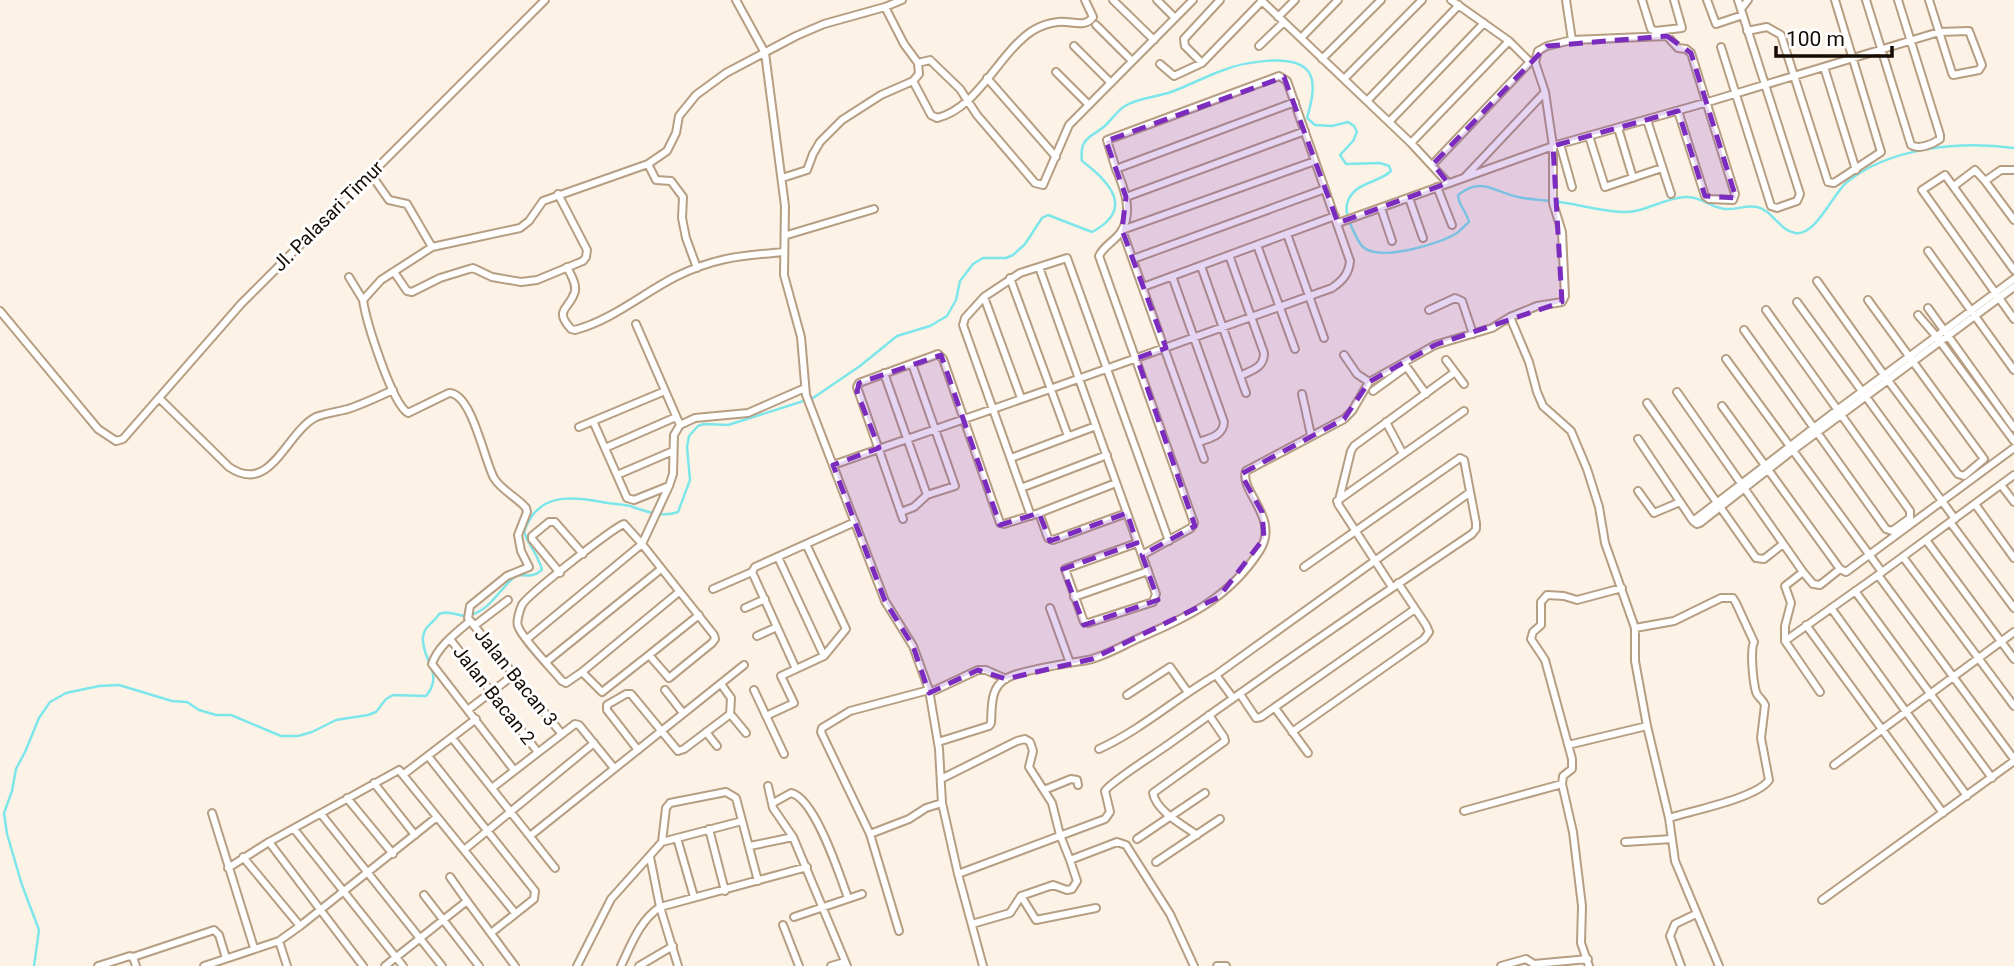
<svg xmlns="http://www.w3.org/2000/svg" width="2014" height="966" font-family="Roboto,sans-serif">
<style>
.lines{fill:none;stroke-linecap:round;stroke-linejoin:round}
.stream{stroke:#7ce6ea;stroke-width:2.5}
.minor-casing{stroke:#b69e82;stroke-width:10}
.minor{stroke:#fff;stroke-width:6}
.marked{fill:#7b2cbf;fill-opacity:0.2;stroke:#7b2cbf;stroke-width:5;stroke-dasharray:14 9;stroke-linejoin:round}
.labels{text-anchor:middle;dominant-baseline:central;stroke-width:6;stroke-linejoin:round;paint-order:stroke}
.street-label{font-size:19px;fill:#140b03;stroke:#fff}
</style>
<rect width="100%" height="100%" fill="#fdf2e6"/>
<g class="lines">
<!-- stream -->
<path class="stream" d="M34,966L39,930L22,885L7,834L4,813L12,791L16,769L25,752L39,718L50,702L66,693L99,686L119,685L172,701L187,702L199,710L216,715H231L281,736H298L312,732L336,720L368,715L376,712L386,699L393,695L426,696C445,673 421,660 423,637C424,626 434,623 439,614C453,609 459,619 471,615C490,609 498,592 512,579C519,572 524,577 532,575C536,575 539,572 542,570C539,556 529,546 524,532C537,493 569,496 602,502C611,504 621,504 630,506C645,511 662,518 678,512L690,480L687,447L689,436L698,426L704,424L728,425L813,398L860,366L897,336L930,326L947,316L956,300L960,281L973,264L983,258H1006L1013,255L1025,244L1042,218L1048,215L1092,232C1135,209 1110,182 1082,161C1079,137 1091,138 1106,125C1112,119 1118,110 1125,106C1138,98 1157,97 1171,92C1188,86 1204,77 1221,71C1240,63 1293,52 1308,71C1317,83 1311,104 1307,118L1315,125L1332,126L1348,122L1354,126L1357,132L1353,141L1340,155L1346,164L1380,163L1389,166L1391,171C1379,183 1355,182 1348,201C1344,210 1349,220 1352,228C1355,234 1358,242 1363,247C1380,262 1440,244 1457,233C1461,230 1465,225 1469,222C1467,212 1458,205 1458,195C1482,176 1494,192 1518,197C1531,200 1546,200 1560,202C1580,205 1602,211 1623,212C1644,213 1664,198 1685,197C1701,196 1710,208 1725,209C1735,210 1746,205 1757,207C1772,210 1779,230 1795,233C1815,237 1833,194 1846,183C1889,147 1961,141 2014,148"/>
<!-- minor casing -->
<g class="minor-casing">
<path id="minor" d="M736,0L765,53L785,206L784,275L801,337L806,395L885,601L913,646L929,690L939,749L942,803L958,874L983,966
M1113,0L1154,40
M1157,0L1175,18
M1261,0L1411,143L1447,182
M1642,0L1651,29L1655,31L1682,28L1674,0
M1707,0L1716,24L1743,15
M1866,0L1911,145C1919,150 1933,144 1940,139V135L1898,0
M1741,9L1748,0
M1278,17L1295,0
M1096,25L1132,61
M1747,31L1767,27L1781,35L1828,182L1834,183L1881,152L1835,0
M1301,38L1338,0
M1572,40L1667,36L1678,48L1686,49L1691,53L1735,194L1733,200L1709,199L1705,196L1678,111
M1074,46L1111,83
M1259,46L1284,22
M1721,47L1771,206L1777,208L1797,201L1800,194L1738,0
M1322,59L1381,0
M918,63L930,60L960,89L977,115L1024,170L1035,183L1043,185L1069,125L1193,0
M1202,63L1185,46L1184,39L1220,0
M1160,64L1174,76L1202,63L1262,1
M1824,67L1856,170
M1056,72L1089,105
M987,78L1056,157
M1344,79L1422,0
M913,81L931,115L937,118C977,109 999,53 1032,31C1040,26 1048,23 1058,22C1070,20 1085,29 1093,17L1085,0
M1367,101L1459,5
M1647,120L1671,194
M1389,122L1484,23
M1618,128L1633,178
M1589,136L1605,187L1662,168
M1411,143L1509,41
M1560,144L1572,187
M648,164L656,180L671,181L683,197L682,218L686,238L697,268
M1433,164L1530,62L1509,41L1451,0
M1116,169L1107,140L1279,76L1287,81L1315,161
M2014,170H2001L1985,181L2014,220
M370,173L389,200L407,204L432,247
M1465,177L1545,92
M782,178L807,170L813,154L820,142L842,120L881,95L913,81L919,74L918,63L904,44L885,7
M1954,186L1975,170L1985,181
M1437,187L1452,225
M1126,197L1305,131
M1409,198L1423,238
M1381,208L1392,241
M1338,223L1553,146L1708,102L1939,32L1969,31L1982,65L1979,70L1953,75L1952,73L1929,0
M1287,234L1324,338
M787,235L874,209
M1257,245L1295,349
M1928,251L2014,370
M1229,255L1264,353C1264,368 1252,370 1240,376
M1133,259L1325,189
M1201,266L1246,393
M567,267C571,275 578,286 574,294C568,310 554,310 571,329L575,330C612,320 642,294 675,277C716,257 740,256 784,252
M1039,267L1156,594L1153,602L1088,623L1084,622L1065,569L1137,543
M2014,270L1945,175L1922,190L2014,319
M394,272L407,291L412,292L440,278L466,270L473,268L492,277L521,282L537,280L583,261L586,257L587,250L558,194
M1172,276L1224,422C1223,436 1210,438 1199,442
M349,277L363,300
M1010,278L1068,436
M2014,279L1837,410L1693,521L1697,524L1700,523L1792,451L2014,287
M1817,281L1884,375L1958,474L1964,476L1984,459L1868,300
M1143,287L1335,216
M984,297L965,318L963,325L1031,516
M1797,302L1955,519
M1928,308L2014,428
M1429,310L1455,298L1462,301L1473,334
M0,311L98,429L116,441L123,439L241,304L545,0
M1918,315L1936,336L2014,441
M1510,317L1537,306L1562,302L1565,296L1562,232L1553,203V146L1545,92L1535,62L1538,51L1547,46L1572,40L1566,0
M636,324L680,425
M1744,330L1886,529L1892,531L1910,518V511L1766,310
M1344,355L1357,374L1369,382
M1726,359L1882,572
M1446,360L1464,384
M1406,366L1426,394
M884,373L927,495
M1373,391L1406,367
M1677,392L1803,572L1813,584L1820,585L1840,569L1722,406
M1302,394L1311,435
M159,398L229,467C271,496 286,432 316,417C326,413 337,412 348,409C363,404 378,397 393,390
M1021,398L984,297L1020,273L1067,258L1169,541
M1647,403L1756,558L1764,559L1783,544
M593,421L627,498L634,500L669,486
M1386,422L1403,454
M579,427L665,391
M1638,439L1693,521
M605,448L676,417
M1011,458L1096,426
M833,465L1050,389L1332,288C1342,281 1349,274 1350,261L1315,161L1122,230L1204,459
M617,475L673,451
M2001,485L2014,502
M1021,488L1107,455
M1638,491L1654,513L1680,502
M1337,501L1464,411
M1975,504L2014,558
M901,512L914,507L927,495L955,486L912,364
M1039,513L1116,483
M903,519L857,387L859,383L938,354L943,359L1000,523L1004,524L1039,513L1048,538L1053,540L1127,513
M1950,522L2014,608
M1926,540L2014,659
M1142,555L1191,528L1194,523L1099,256C1104,245 1117,240 1122,230C1133,211 1124,187 1116,169L1295,102
M778,557L824,656
M1903,557L2014,706
M1840,569L1846,572L2014,448
M560,573L532,539V536L549,522H555L583,554
M1878,575L2014,759
M1392,587L1338,504L1351,451L1354,446L1455,372
M713,589L752,572
M1855,591L1992,778
M1074,597L1148,571
M745,608L765,599
M1050,608L1070,663
M1831,608L1967,796
M470,621C457,632 437,647 432,664L514,770
M1806,625L1943,813
M474,626L508,600
M1635,628L1674,621L1721,598H1733L1736,603L1754,642C1750,651 1753,681 1756,692C1758,698 1763,699 1765,705L1761,738L1769,780C1757,798 1691,811 1669,818
M757,636L777,627
M450,639L537,751
M527,639L642,544L624,524C613,528 526,596 522,605C520,609 516,622 518,626C521,637 553,670 562,681L566,683L582,672L602,692L649,655L669,678L712,643L715,639L714,635L642,544L669,486L673,474L674,435L680,425L695,418L748,413L805,388
M1785,641V626L1791,603L1785,586L1803,572
M649,655L699,615
M546,662L661,569
M796,669L752,572L755,567L855,522
M582,672L679,592
M1216,675L1233,698
M721,684L731,698L730,715
M665,690L683,713
M754,690L784,754
M1820,692L1785,641L1878,575L2014,475
M929,693L978,670H986L1006,679
M1240,694L1256,718L1261,717L1415,609
M1127,695L1170,667L1187,691
M1275,708L1308,753
M469,709L515,674
M766,716L794,703L781,676L824,656L846,629L806,544
M706,732L717,746
M1292,732L1424,639L1429,632L1426,625L1398,583
M561,733L468,618L470,606L507,576L529,567L521,551L518,535L527,512L526,508C517,497 502,491 494,478C484,460 472,393 449,393L408,413C392,404 366,321 363,300L381,280L432,247L520,228L529,221L543,201L648,164L667,151L676,133L679,116L696,95L726,73L796,36L824,24L885,7L902,0
M452,738L555,868
M938,742L989,726L991,723C992,707 990,689 1005,679C1019,670 1070,663 1088,660C1105,656 1122,646 1137,639C1187,617 1229,599 1260,550C1280,518 1239,491 1246,471L1344,419L1352,411L1369,382L1435,345L1492,328L1510,317L1529,362L1537,392L1543,406L1571,431L1587,469L1599,507L1605,543L1635,628V661L1647,726L1669,818L1675,861L1719,966
M1568,745L1647,726
M1099,749C1141,730 1176,698 1216,675L1469,493
M638,750L607,710V705L626,694H631L678,751L684,749L729,715L732,716L746,733
M428,756L535,891L534,899L491,933
M1834,765L2014,632
M404,774L476,719
M941,779L1017,741L1025,739L1030,742L1033,751L1029,767L1052,803L1060,835L1070,860L1117,842L1126,845L1170,914L1194,966
M374,783L415,835
M768,786L773,808L793,837L847,966
M492,788L575,724L579,725L614,768
M1044,790L1071,779L1077,780L1078,785
M347,798L393,854
M773,803L791,793C815,798 840,876 848,898
M1464,811L1562,784
M212,813L254,948
M321,814L442,966
M294,829L403,966
M709,829L725,891
M870,834L909,819L926,808L942,803
M1197,835C1183,825 1156,811 1153,793L1225,741L1224,737L1209,715
M530,836L744,665
M677,838L694,897
M1137,839L1205,793
M269,842L363,966
M662,842L742,821
M1625,842L1672,839
M750,846L793,837
M464,850L594,743
M650,857L660,907L678,966
M1156,862L1220,819
M228,868L269,842L399,770L515,913
M958,874L1105,819L1110,812L1105,791C1109,783 1158,752 1169,744C1269,672 1370,602 1472,534L1476,529V523L1464,460L1460,458L1304,567
M424,895L479,966
M1021,896L1036,920L1096,908
M1822,900L2014,761
M467,901L515,966
M794,917L862,894
M972,924L1010,913L1021,896L1053,885L1067,890L1072,889L1077,881L1070,860
M783,925L799,966
M300,926L437,817
M899,931L870,834L821,732L822,728L850,711L929,690
M279,941L287,966
M133,957L214,930L219,935L226,958
M98,966L130,956L133,957L136,966
M204,966L279,941L300,926L243,857
M385,966L467,901L450,877
M577,966L611,899L662,842L666,808L670,803L726,792L736,798L758,881
M621,966C631,945 640,920 660,907L807,867
M639,966L673,946
M831,966L845,962
M1217,966H1226
M1501,966L1526,959L1534,964L1588,959
M1589,966L1581,943L1582,906L1573,832L1562,784L1563,776L1572,769V759L1545,660L1531,639L1533,632L1541,625V602L1547,595L1564,596L1577,600L1622,588
M1681,966L1670,936L1675,924L1696,914"/>
</g>
<!-- minor -->
<use href="#minor" class="minor"/>
</g>
<!-- marked area -->
<path class="marked" d="M1667,36L1691,53L1736,198L1705,196L1678,111L1553,146L1562,302L1435,345L1369,382L1344,419L1241,474L1262,512L1264,538L1219,597L1092,659L1006,679L978,670L929,693L913,646L885,601L833,465L879,448L857,392L859,383L941,355L1000,525L1039,513L1050,541L1127,513L1137,543L1063,569L1084,625L1158,600L1142,555L1195,526L1137,358L1166,348L1122,230L1126,197L1106,141L1284,77L1338,223L1448,183L1433,164L1547,46Z"/>
<g class="labels">
<!-- street labels -->
<g class="street-label">
<text transform="translate(328 216) rotate(-45)">Jl. Palasari Timur</text>
<text transform="translate(516 677) rotate(51)">Jalan Bacan 3</text>
<text transform="translate(494 695) rotate(52)">Jalan Bacan 2</text>
</g>
</g>
<!-- scale -->
<path d="M1776 46v10h116v-10" fill="none" stroke="#140b03" stroke-width="3.5"/>
<text x="1786" y="46" font-size="21" fill="#140b03" stroke="#ffffff" stroke-width="5" paint-order="stroke">100 m</text>
</svg>
